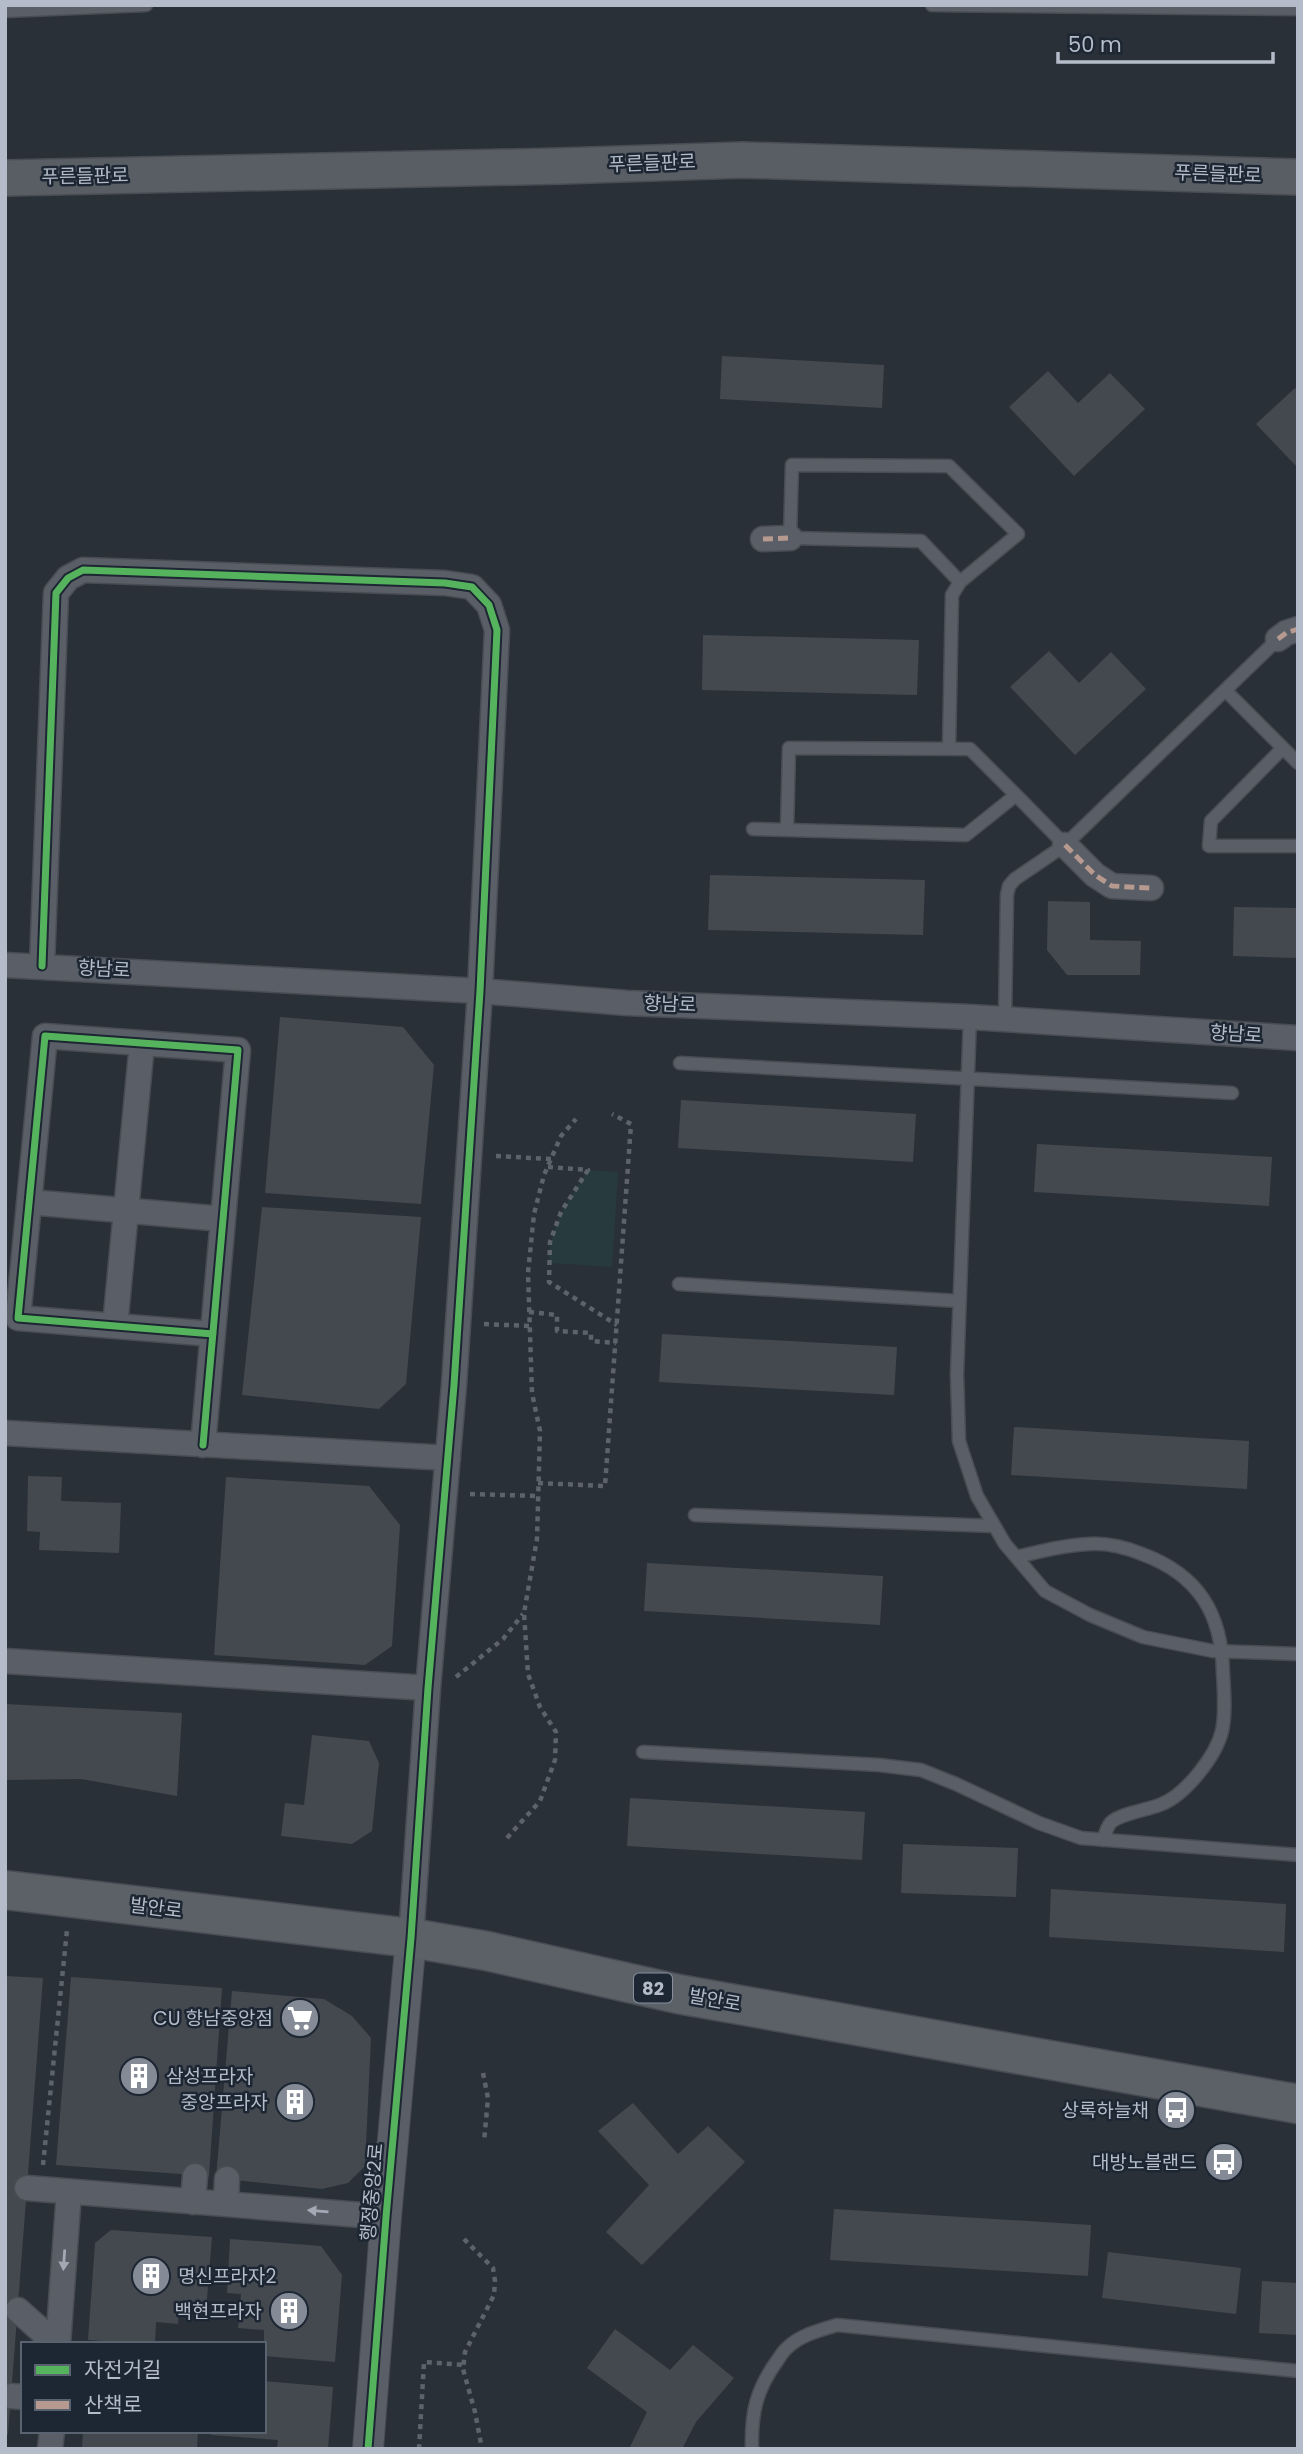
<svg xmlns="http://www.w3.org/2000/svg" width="1303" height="2454" font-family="Poppins,'Noto Sans KR',sans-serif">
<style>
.green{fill:#273a3e}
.building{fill:#444950}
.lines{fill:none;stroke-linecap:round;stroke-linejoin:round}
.service-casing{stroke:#484c53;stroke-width:15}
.minor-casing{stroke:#484c53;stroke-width:27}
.tertiary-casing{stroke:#484c53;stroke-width:32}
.secondary-casing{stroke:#484c53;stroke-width:38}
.primary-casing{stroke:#484c55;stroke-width:41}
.path{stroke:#5d636a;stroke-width:4.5;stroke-dasharray:5 5;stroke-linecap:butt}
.service{stroke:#5a5e66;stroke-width:12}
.minor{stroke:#5a5e66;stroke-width:24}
.tertiary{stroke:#5a5e66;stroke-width:30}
.secondary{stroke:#595d64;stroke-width:35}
.primary{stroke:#5c6168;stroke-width:38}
.quiet{stroke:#b69a8f;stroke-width:5;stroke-dasharray:10 5;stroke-linecap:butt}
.cycleway-casing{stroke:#1d2633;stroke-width:11}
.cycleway{stroke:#56b35d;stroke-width:7}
.oneway{fill:#a2a9b5}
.labels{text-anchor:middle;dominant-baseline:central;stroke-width:5;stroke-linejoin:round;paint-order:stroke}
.shield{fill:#1d2633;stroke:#878f9c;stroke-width:2}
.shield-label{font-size:18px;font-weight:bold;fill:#b4bcc9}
.street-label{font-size:19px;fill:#b4bcc9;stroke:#1d2633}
.poi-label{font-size:19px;fill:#b4bcc9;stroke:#1d2633;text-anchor:end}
</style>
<rect width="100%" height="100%" fill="#2a3038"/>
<!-- green -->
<path class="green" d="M588,1170L618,1172L612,1267L549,1263C550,1224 567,1202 588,1170Z"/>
<!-- building -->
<path class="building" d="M722,356L884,365L882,408L720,399Z
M1048,371L1078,403L1110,373L1145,409L1074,476L1009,407Z
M1295,388L1298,391V468L1256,424Z
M703,635L919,640L917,695L702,690Z
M1049,651L1079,683L1111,652L1146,689L1075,755L1010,687Z
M710,875L925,880L923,935L708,930Z
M1048,901L1090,902V940L1141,941L1140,975H1067L1047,950Z
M1234,907L1298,908V958L1233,956Z
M280,1017L403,1027L434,1065L421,1204L265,1193Z
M681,1100L916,1114L913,1162L678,1148Z
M1037,1144L1272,1157L1269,1206L1034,1192Z
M262,1207L421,1217L406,1384L379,1409L242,1395Z
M662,1334L897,1347L894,1395L659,1382Z
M1014,1427L1249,1441L1247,1489L1011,1475Z
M28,1476L62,1477L61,1501L121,1503L119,1553L39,1550L40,1532L27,1531Z
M226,1477L369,1486L400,1525L392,1646L365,1665L214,1655Z
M647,1563L883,1576L880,1625L644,1611Z
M5,1704L182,1713L177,1796L81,1779L5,1780Z
M312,1735L369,1741L379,1763L372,1831L352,1844L281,1836L285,1803L304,1805Z
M630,1798L865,1812L862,1860L627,1846Z
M903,1844L1018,1848L1016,1897L901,1893Z
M1051,1889L1286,1904L1284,1952L1049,1937Z
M5,1976L43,1978L8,2435L5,2434Z
M71,1977L222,1988L209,2176L56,2165Z
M232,1991L324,1999L352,2016L371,2038L365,2166L348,2183L322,2189L216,2178Z
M633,2103L678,2154L708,2126L745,2162L642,2265L606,2232L649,2185L598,2131Z
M834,2209L1091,2225L1088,2276L830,2260Z
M111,2230L212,2237L206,2311L179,2309L178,2324L156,2322L155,2344L88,2340L95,2243Z
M230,2239L321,2246L342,2275L335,2362L264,2356V2330L238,2328L241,2294L227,2293Z
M1108,2252L1241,2268L1236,2314L1102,2298Z
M1262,2281L1298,2283V2335L1259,2333Z
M615,2329L670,2370L693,2345L734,2378L696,2422L682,2449H629L647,2412L587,2368Z
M264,2381L333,2387L328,2449H277L278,2440L211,2435L212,2431H264Z
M83,2431H198L197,2449H82Z"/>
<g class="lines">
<!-- service casing -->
<g class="service-casing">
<path id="service" d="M932,5L1298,9
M5,11L146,5
M1225,690L1298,763
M1283,748L1211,821L1209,846H1298
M949,749L952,595L960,582L1018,534L949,466L792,465L790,538L921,541L960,582
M753,829L966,835L1016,795L1065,845
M787,830L789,748L970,749L1016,795
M970,1017L957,1374L959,1441L977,1496L1005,1544L1045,1591L1090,1615L1143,1637L1213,1651L1298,1654
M1005,1019L1007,895L1009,886L1015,879L1065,845L1278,639
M680,1063L1232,1093
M679,1284L959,1301
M695,1515L994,1526
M1017,1557C1041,1551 1065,1545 1090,1544C1107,1543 1127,1548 1142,1554C1199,1575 1222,1614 1223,1673C1224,1691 1226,1713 1222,1731C1216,1756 1186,1794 1162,1804C1149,1810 1115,1814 1109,1825C1106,1830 1105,1836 1103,1840
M643,1752L879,1765L921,1770L956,1784L1039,1823L1081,1838L1298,1855
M752,2449C751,2413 756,2390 777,2361C780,2357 783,2351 787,2348C800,2335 820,2330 837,2325L1298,2371"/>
</g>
<!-- minor casing -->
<g class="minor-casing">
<path id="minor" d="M763,539L790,538
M1278,639L1286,633L1298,629
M1065,845L1095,875L1112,886L1151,888
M5,965L480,991L627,1003L970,1017L1298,1038
M42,966L56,593L68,578L83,570L445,583L472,587L489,605L497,630L480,991L454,1385L428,1688L411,1938
M29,1202L223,1219
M115,1326L142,1043
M5,1433L448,1458
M203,1445C215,1313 226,1182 238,1050L45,1036L18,1318L213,1334
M5,1661L428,1688
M27,2188L386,2217
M193,2202L195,2176
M226,2204L227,2179
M18,2310L56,2344
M58,2344L69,2192
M11,2396L23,2397
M50,2449L52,2431"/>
</g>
<!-- tertiary casing -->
<g class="tertiary-casing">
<path id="tertiary" d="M368,2449L386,2217L411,1938"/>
</g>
<!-- secondary casing -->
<g class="secondary-casing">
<path id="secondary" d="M5,178L561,166L743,160L1298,177"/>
</g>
<!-- primary casing -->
<g class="primary-casing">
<path id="primary" d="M5,1890L411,1938L487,1951L678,1994L1298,2104"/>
</g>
<!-- path -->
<path class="path" d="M496,1156L551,1159
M548,1167L588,1170L561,1212L550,1242L549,1282L617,1325
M529,1312L557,1315V1331L591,1333V1341L616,1343
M484,1324L529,1326
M538,1483L605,1486L631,1124L612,1114
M470,1494L538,1496
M456,1677L503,1639L523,1614
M507,1838L540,1801L555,1760L556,1732L540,1707L528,1674L524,1613L537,1539L540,1431L532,1393L528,1273L534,1214L544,1175L561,1136L576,1119
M483,2073L488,2098L484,2142
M43,2165L67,1930
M464,2239L493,2268L495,2281L494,2295L465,2352L463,2369L475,2412L482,2449
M419,2449L424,2362L464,2365"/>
<!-- service -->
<use href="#service" class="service"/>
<!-- minor -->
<use href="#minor" class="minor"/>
<!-- tertiary -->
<use href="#tertiary" class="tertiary"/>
<!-- secondary -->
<use href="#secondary" class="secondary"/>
<!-- primary -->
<use href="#primary" class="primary"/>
<!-- quiet -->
<path class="quiet" d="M763,539L790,538
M1278,639L1286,633L1298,629
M1065,845L1095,875L1112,886L1151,888"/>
<!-- cycleway casing -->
<g class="cycleway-casing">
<path id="cycleway" d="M42,966L56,593L68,578L83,570L445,583L472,587L489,605L497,630L480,991L454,1385L428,1688L411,1938L386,2217L368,2449
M203,1445C215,1313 226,1182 238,1050L45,1036L18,1318L213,1334"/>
</g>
<!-- cycleway -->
<use href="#cycleway" class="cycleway"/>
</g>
<!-- one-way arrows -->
<defs><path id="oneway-solid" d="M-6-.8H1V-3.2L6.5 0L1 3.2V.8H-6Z" transform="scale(1.75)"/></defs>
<g class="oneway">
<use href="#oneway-solid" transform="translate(318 2211) rotate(-175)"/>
<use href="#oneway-solid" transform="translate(64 2260) rotate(94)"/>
</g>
<!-- icons -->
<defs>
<g id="supermarket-disc" transform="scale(2.0125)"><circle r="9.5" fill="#848b96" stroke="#1d2633"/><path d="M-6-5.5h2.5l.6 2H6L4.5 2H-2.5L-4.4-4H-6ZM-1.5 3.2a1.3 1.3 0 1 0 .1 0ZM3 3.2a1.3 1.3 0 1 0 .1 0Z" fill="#fff"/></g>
<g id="building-disc" transform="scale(2.0125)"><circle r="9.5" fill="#848b96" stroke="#1d2633"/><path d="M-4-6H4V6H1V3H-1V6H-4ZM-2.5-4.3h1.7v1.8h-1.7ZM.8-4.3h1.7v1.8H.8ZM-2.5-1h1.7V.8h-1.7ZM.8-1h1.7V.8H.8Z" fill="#fff"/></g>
<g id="bus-disc" transform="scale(2.0125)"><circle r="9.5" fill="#848b96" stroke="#1d2633"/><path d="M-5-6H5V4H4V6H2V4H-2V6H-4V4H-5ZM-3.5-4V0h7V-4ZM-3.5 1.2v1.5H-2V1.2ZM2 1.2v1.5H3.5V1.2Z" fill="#fff"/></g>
</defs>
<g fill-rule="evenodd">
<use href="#supermarket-disc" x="300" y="2018"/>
<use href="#building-disc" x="139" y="2076"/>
<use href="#building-disc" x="295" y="2102"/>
<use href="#bus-disc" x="1176" y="2110"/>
<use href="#bus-disc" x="1224" y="2162"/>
<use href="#building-disc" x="151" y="2276"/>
<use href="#building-disc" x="289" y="2311"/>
</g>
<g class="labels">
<!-- shield labels -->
<rect class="shield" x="634" y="1973.5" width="38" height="29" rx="5"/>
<g class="shield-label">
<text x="653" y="1988">82</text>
</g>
<!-- street labels -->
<g class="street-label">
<text transform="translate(652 163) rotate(-2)">푸른들판로</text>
<text transform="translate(1218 174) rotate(2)">푸른들판로</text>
<text transform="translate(85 176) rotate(-1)">푸른들판로</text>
<text transform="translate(104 969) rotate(3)">향남로</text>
<text transform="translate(670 1004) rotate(2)">향남로</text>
<text transform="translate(1236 1034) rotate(4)">향남로</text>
<text transform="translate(156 1908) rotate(7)">발안로</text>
<text transform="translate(715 2000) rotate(10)">발안로</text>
<text transform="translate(372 2192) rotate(-85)">행정중앙2로</text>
</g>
<!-- poi labels -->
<g class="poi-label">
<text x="273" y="2018">CU 향남중앙점</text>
<text x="166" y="2076" text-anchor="start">삼성프라자</text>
<text x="268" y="2102">중앙프라자</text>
<text x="1149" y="2110">상록하늘채</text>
<text x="1197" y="2162">대방노블랜드</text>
<text x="178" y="2276" text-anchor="start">명신프라자2</text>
<text x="262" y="2311">백현프라자</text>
</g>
</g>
<!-- border -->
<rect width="1303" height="2454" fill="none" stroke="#b4bcc9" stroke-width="14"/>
<!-- legend -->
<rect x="21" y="2342" width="245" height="91" fill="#1d2633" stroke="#59626f" stroke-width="2"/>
<rect x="35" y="2365" width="35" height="10" fill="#56b35d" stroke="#59626f" stroke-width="2"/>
<text x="84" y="2377" font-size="21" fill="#b4bcc9">자전거길</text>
<rect x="35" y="2400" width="35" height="10" fill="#b69a8f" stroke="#59626f" stroke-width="2"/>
<text x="84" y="2412" font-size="21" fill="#b4bcc9">산책로</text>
<!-- scale -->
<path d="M1058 52v10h215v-10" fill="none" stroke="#b4bcc9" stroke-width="3.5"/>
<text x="1068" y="52" font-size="21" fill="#b4bcc9" stroke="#1d2633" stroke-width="5" paint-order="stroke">50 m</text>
</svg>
